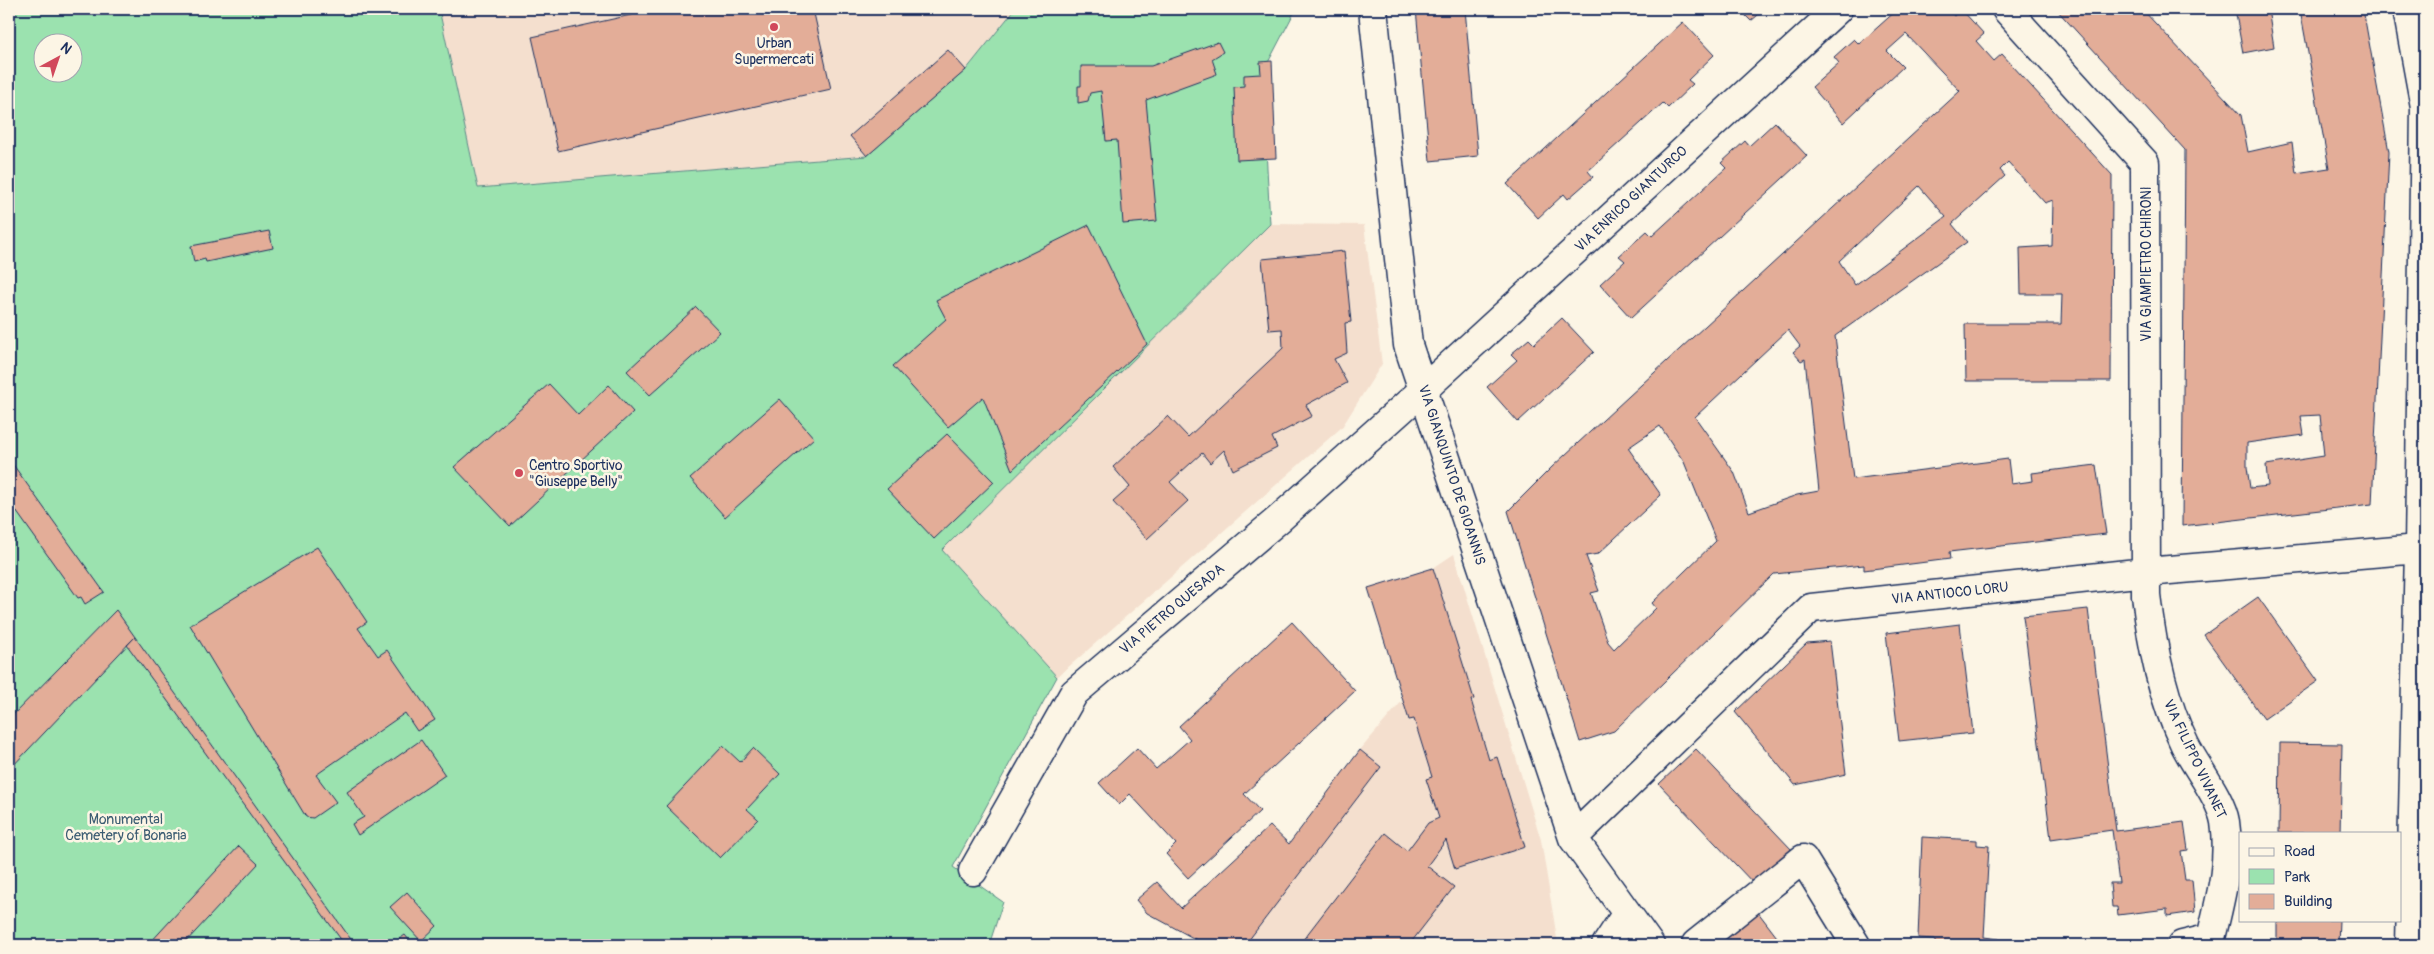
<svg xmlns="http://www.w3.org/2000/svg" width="2434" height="954" font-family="Pangolin,sans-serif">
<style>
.built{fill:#f4dfce}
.green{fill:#9be2af;stroke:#5b8886;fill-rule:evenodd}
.building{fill:#e3ad98;stroke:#1b2f5e;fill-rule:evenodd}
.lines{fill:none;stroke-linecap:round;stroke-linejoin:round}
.pedestrian-casing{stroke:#1b2f5e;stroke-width:31}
.minor-casing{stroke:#1b2f5e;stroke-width:31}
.tertiary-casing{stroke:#1b2f5e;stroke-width:31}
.pedestrian{stroke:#fcf5e5;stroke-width:28}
.minor{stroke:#fcf5e5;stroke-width:28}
.tertiary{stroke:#fcf5e5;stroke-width:28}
.poi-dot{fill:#d1495b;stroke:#fcf5e5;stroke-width:2}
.labels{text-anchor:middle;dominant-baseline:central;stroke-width:5;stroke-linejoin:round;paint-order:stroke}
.poi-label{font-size:14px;fill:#1b2f5e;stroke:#fcf5e5}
.street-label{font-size:14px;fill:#1b2f5e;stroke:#fcf5e5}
.park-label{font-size:14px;fill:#3b5c72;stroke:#fcf5e5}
</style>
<rect width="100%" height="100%" fill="#fcf5e5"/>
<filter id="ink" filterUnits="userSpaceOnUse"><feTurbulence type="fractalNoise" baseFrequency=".02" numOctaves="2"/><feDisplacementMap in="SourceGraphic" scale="10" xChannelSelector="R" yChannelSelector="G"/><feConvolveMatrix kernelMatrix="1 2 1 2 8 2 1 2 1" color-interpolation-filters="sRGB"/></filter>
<g filter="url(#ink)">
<!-- built -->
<path class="built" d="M439,9H1015L966,70L867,156L478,188Z
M1270,224L1364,225L1382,364L1342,427L1057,677L942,550Z
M1454,554L1541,840L1558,945H1245L1381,767L1360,750L1403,700L1368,588L1433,568Z"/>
<!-- green -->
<path class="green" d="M9,9H439L478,188L867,156L966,70L1015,9H1296L1262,74L1270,224L942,550L1057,677L953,867L1003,902L989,945H9ZM42,42H72V72H42Z"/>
<!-- building -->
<path class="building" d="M658,9H813L831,89L558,151L532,37Z
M1416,9H1465L1478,156L1430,161Z
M1739,9H1765L1751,21Z
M1898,9H1947L1954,16L1961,9L1984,34L1976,41L1994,61L2002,54L2112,175L2111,381H1966L1965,324H2061L2062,294H2021L2020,248L2052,246L2053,200L2045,203L2008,162L2000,170L2005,176L1952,224L1967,242L1835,336L1853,479L2008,459L2011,484L2033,481L2032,473L2096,465L2106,534L1949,552L1950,559L1864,570V565L1774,574L1614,731L1580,742L1508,511L1552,467L1960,91L1906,34L1887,51L1903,67L1843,123L1812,87L1839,63L1834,57L1854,39L1859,44ZM1919,186L1946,217L1855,285L1839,261ZM1788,330L1800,346L1793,352L1801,361L1805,359L1819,491L1797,495L1749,512L1734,472L1695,417ZM1660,426L1684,462L1716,541L1652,603L1656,608L1614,649L1608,642L1591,593L1599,591L1586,556L1598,554L1661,495L1628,448Z
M2056,9H2142L2241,115L2248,152L2292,142L2296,173L2329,168L2300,9H2363L2389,152L2372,504L2182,526L2185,150ZM2320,415L2324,456L2266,465L2268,486L2250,488L2247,467V443L2304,435L2301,416Z
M2235,9H2268L2274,47L2243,53Z
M1683,22L1714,55L1688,80L1693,84L1668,108L1663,103L1588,171L1593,177L1568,199L1564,194L1538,218L1507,184Z
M1218,42L1223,52L1212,59L1217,74L1146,100L1157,221L1123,224L1117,140L1106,141L1101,91L1090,93L1088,101L1078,103V86H1081V66H1151Z
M948,50L966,70L867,156L850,136Z
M1272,61L1276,158L1237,160L1234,87L1244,86V75L1261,74L1260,62Z
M1775,122L1807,156L1631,318L1600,284L1625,261L1619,256L1647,231L1652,236L1726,168L1721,163L1745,141L1749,146Z
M1089,225L1147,344L1012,470L983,397L948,427L893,366L946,319L936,300Z
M269,231L273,248L206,262L205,259L194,262L191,246Z
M1344,251L1351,322L1345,323L1347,353L1334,359L1347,383L1306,405L1312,416L1272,437L1277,448L1233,470L1224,450L1210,463L1202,453L1170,482L1188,501L1147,539L1113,502L1130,487L1113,467L1168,416L1188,437L1283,348L1282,329L1269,330L1262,259Z
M696,307L720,332L650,395L627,371Z
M1562,318L1594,352L1518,422L1487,387L1517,360L1511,354L1529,339L1534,344Z
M549,384L578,415L609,385L633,412L510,526L454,467Z
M780,399L814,438L725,517L690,478Z
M947,434L994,482L934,539L887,489Z
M9,459L104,592L85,604L81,597L78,598L9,501Z
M317,547L367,622L358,628L378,656L387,650L435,720L417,731L405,713L316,775L336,802L313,818L306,817L190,625Z
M1433,568L1474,699L1471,700L1489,760L1497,757L1525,847L1455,869L1446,840L1427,866L1454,887L1409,945H1299L1385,833L1407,851L1428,823L1439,818L1426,779L1432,777L1414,719L1409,720L1368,588Z
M2258,597L2318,681L2264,719L2204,635Z
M2088,609L2116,831L2184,822L2188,850L2181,851L2185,880H2192L2195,912L2167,916V909L2118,915L2117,907H2112L2110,883H2119L2112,830L2051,839L2023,616Z
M116,610L135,637L9,770V719Z
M1292,622L1355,691L1244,794L1260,811L1188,878L1166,854L1176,844L1130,794L1119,805L1099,783L1137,748L1156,769L1190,739L1179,726Z
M1960,624L1973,733L1899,741L1886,633Z
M135,637L355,945H345L127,645Z
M1830,641L1846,774L1795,785L1735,712L1807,643Z
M421,740L445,775L358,835L352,824L364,817L347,792Z
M2280,743L2342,744L2340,833H2279Z
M723,746L740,762L753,748L780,774L747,809L758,819L720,858L666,806Z
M1696,749L1792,850L1755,885L1659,784Z
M1360,750L1381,767L1245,945H1206L1147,913L1136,900L1157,882L1181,908L1270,826L1289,844Z
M1922,837L1977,840V845L1989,846L1984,937L1999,939V945H1935V939L1918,938Z
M239,846L258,864L183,945H148Z
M407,892L437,926L421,941L390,907Z
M1754,907L1783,945H1705Z
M2277,920H2339L2338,945H2277Z
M405,935L413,945H391Z"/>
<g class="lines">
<!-- pedestrian casing -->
<g class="pedestrian-casing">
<path id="pedestrian" d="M1696,944L1803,859L1856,945"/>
</g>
<!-- minor casing -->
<g class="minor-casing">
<path id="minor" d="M1373,9L1408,345L1573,838L1650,945
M2006,9L2145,163L2146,595C2152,646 2162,698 2185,745C2196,767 2221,798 2225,822C2231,862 2220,900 2211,938
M1573,838L1811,608L2146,572L2419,549L2425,546
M973,871L1074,693L1279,519L1423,390L1838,9
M1606,945L1627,913
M2182,945L2211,938"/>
</g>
<!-- tertiary casing -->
<g class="tertiary-casing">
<path id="tertiary" d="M2407,9L2425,107L2419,549L2410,945"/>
</g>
<!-- pedestrian -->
<use href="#pedestrian" class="pedestrian"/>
<!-- minor -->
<use href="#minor" class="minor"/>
<!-- tertiary -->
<use href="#tertiary" class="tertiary"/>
</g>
</g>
<!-- markers -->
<g class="poi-dot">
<circle cx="774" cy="27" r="5"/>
<circle cx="519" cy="473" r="5"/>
</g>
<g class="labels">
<!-- poi labels -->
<g class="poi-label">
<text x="774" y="43">Urban<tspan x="774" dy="16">Supermercati</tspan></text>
<text x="529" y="465" text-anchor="start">Centro Sportivo<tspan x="529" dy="16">"Giuseppe Belly"</tspan></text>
</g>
<!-- street labels -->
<g class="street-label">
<text transform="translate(1631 199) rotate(-43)">VIA ENRICO GIANTURCO</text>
<text transform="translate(2146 264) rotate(-90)">VIA GIAMPIETRO CHIRONI</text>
<text transform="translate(1452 475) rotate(72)">VIA GIANQUINTO DE GIOANNIS</text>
<text transform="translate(1950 593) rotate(-6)">VIA ANTIOCO LORU</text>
<text transform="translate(1172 609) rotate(-40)">VIA PIETRO QUESADA</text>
<text transform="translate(2195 759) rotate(65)">VIA FILIPPO VIVANET</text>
</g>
<!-- park labels -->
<g class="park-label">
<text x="126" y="819">Monumental<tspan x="126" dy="16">Cemetery of Bonaria</tspan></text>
</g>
</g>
<!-- margin -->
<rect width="2434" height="954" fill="none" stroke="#fcf5e5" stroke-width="30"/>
<rect x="15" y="15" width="2404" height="924" fill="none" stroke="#1b2f5e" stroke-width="2" filter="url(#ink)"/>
<!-- legend -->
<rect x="2239" y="832" width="162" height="90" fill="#fcf5e5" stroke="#a2a6af"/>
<rect x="2249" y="848" width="25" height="8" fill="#fcf5e5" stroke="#a2a6af"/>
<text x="2284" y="856" font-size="15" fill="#1b2f5e">Road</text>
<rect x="2249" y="869" width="25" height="15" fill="#9be2af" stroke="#a2a6af"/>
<text x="2284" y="882" font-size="15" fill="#1b2f5e">Park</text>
<rect x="2249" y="894" width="25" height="15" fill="#e3ad98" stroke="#a2a6af"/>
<text x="2284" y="906" font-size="15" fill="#1b2f5e">Building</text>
<!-- north arrow -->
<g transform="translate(58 58) rotate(40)"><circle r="24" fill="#fcf5e5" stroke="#a2a6af"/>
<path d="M0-4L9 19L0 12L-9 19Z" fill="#d1495b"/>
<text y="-8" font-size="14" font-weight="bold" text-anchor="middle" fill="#1b2f5e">N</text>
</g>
</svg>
